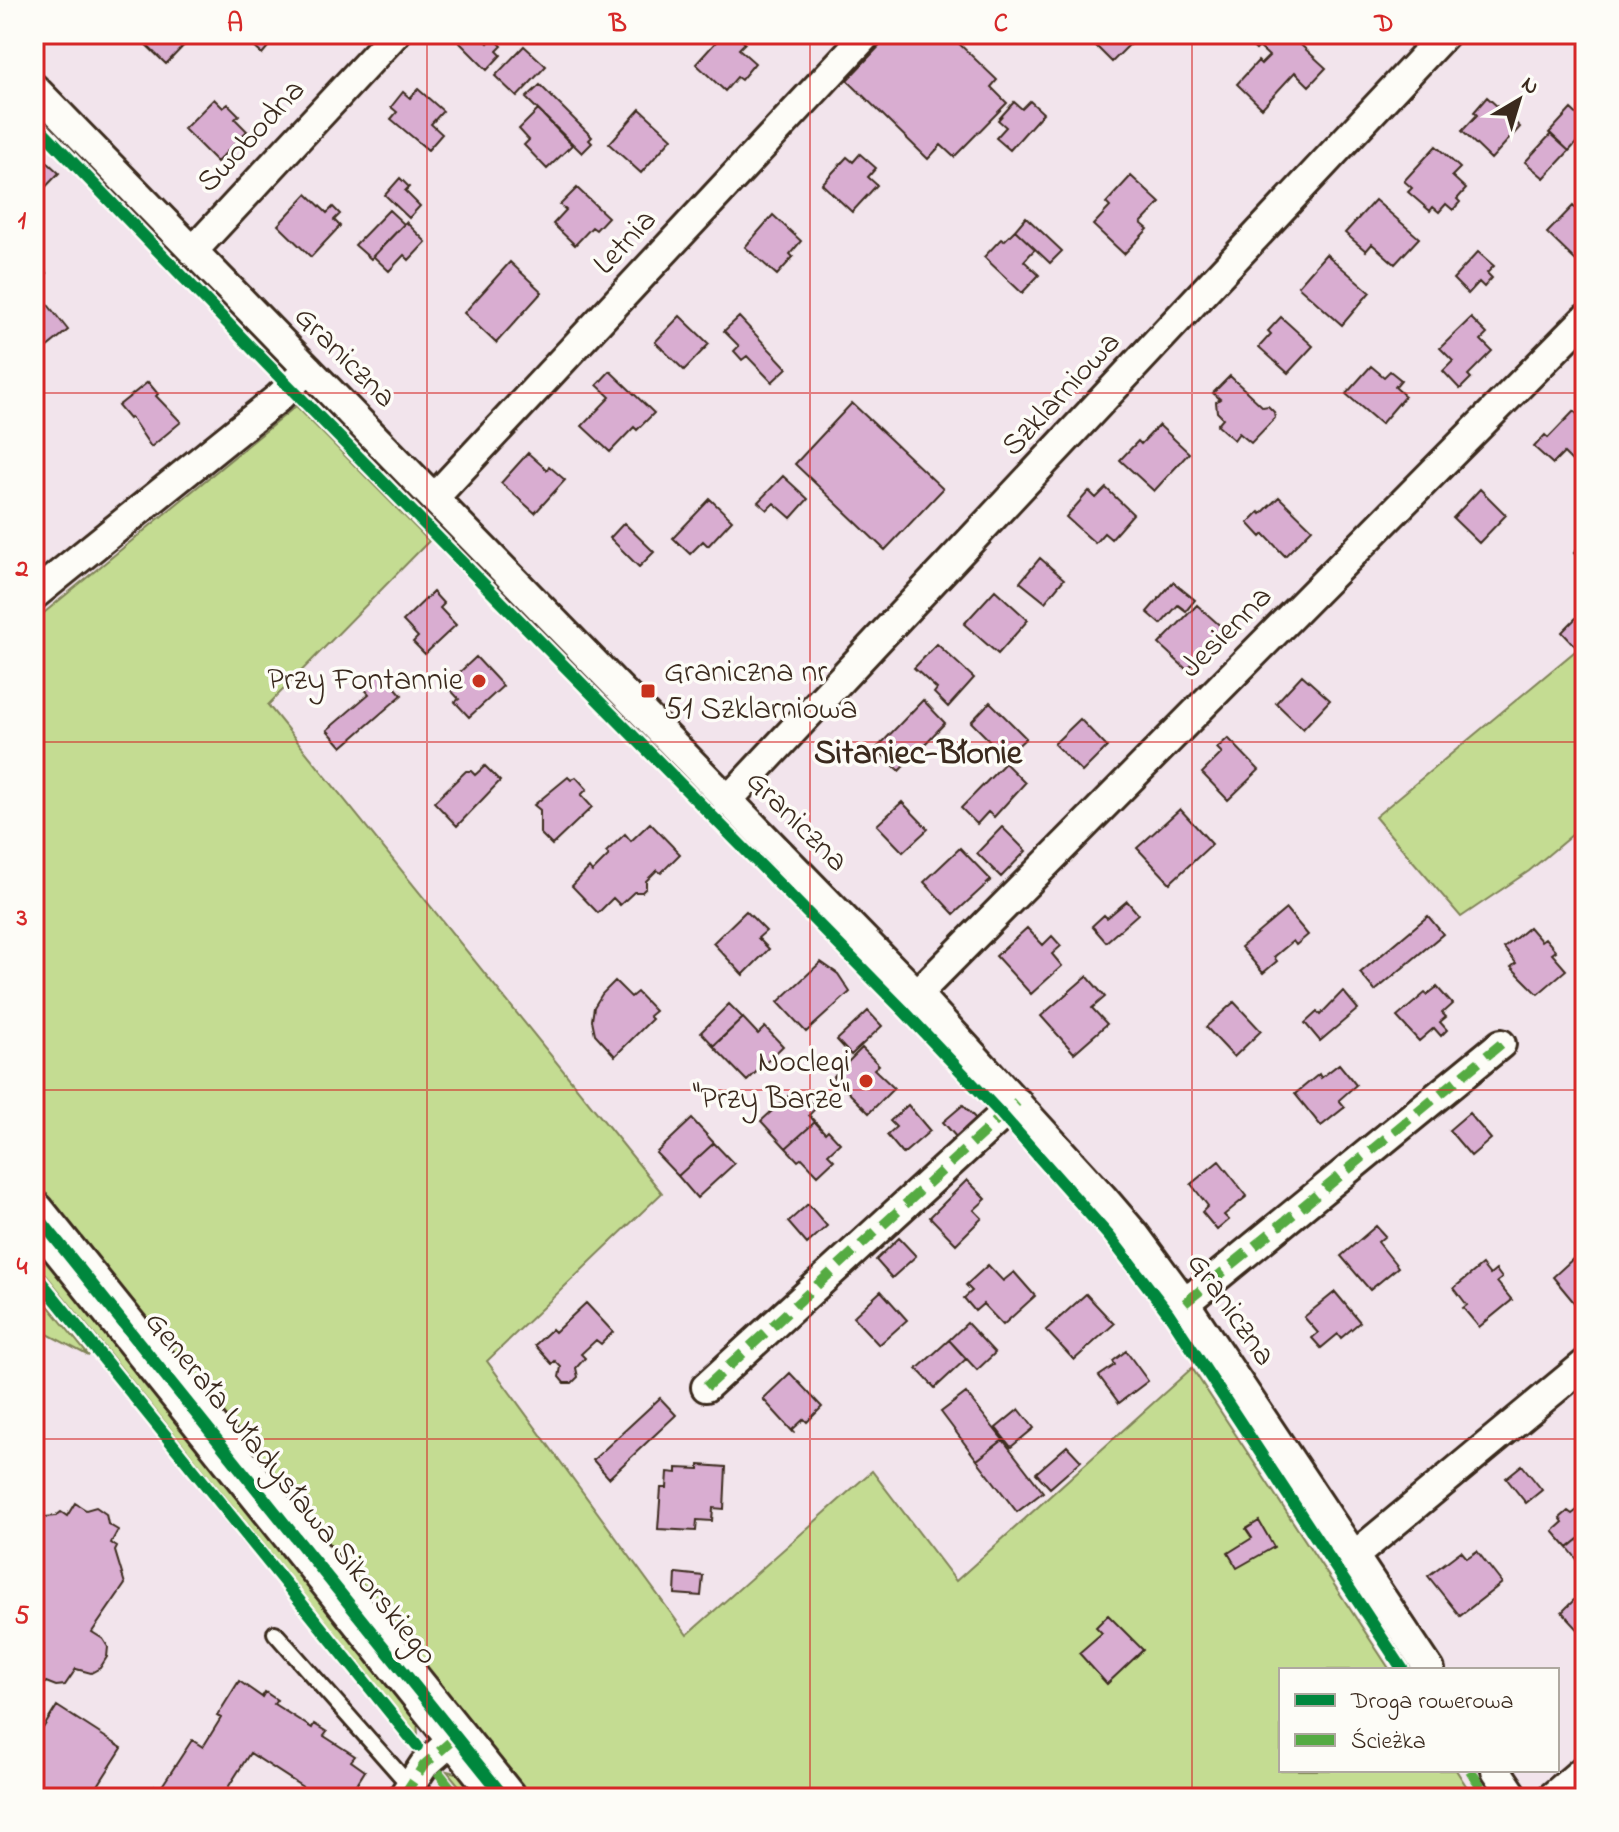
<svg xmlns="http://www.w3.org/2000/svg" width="1619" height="1832" font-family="'Indie Flower',sans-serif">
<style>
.green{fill:#c4dc92;stroke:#808358;stroke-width:2}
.building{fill:#d9add1;stroke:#3b2a1e;stroke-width:2}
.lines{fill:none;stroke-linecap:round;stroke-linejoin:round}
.lane-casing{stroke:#3b2a1e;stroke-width:20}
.street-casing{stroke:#3b2a1e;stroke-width:34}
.secondary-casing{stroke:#3b2a1e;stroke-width:46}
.lane{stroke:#fdfcf7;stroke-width:14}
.street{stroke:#fdfcf7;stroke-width:28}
.secondary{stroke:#fdfcf7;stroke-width:40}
.quiet{stroke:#55ab43;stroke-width:10;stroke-dasharray:20 10;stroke-linecap:butt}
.cycleway-casing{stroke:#fdfcf7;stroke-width:17}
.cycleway{stroke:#00873e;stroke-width:12}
.grid{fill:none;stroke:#d62828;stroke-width:2;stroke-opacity:0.55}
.poi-dot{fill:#c8321e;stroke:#fdfcf7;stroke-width:3}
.labels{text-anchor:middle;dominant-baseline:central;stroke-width:7;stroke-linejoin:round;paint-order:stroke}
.street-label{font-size:32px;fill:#3b2a1e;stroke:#fdfcf7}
.poi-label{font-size:32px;fill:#3b2a1e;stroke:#fdfcf7;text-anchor:end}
.neighbourhood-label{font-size:34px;font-weight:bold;fill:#3b2a1e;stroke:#fdfcf7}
.neatline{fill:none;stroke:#d62828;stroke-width:3}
.grid-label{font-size:26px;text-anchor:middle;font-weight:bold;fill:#d62828}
</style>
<rect width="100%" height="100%" fill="#f2e4ec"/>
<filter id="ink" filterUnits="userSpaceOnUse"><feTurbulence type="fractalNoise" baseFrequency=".0125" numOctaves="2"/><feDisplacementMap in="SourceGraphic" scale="16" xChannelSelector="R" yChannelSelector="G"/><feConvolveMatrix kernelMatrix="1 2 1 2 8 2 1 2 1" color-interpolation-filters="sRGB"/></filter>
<g filter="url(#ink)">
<!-- green -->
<path class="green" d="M296,406L429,541L268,705L662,1193L487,1361L687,1635L872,1471L956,1581L1192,1368L1390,1670H1281V1770H1456L1474,1798H527L34,1187V621Z
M1585,643V824L1529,871L1461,917L1375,817Z
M34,1244L417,1718L418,1736L34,1260Z
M34,1288L89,1356L34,1327Z
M447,1771L460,1774L481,1798H469Z"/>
<!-- building -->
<path class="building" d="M141,34H189L192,37L166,64L138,37Z
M240,34H277L278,35L262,54Z
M463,34H479L488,43L493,37L502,46L497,51L501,55L487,70L457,40Z
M723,34H735L745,43L739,49L755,63L741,80L737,77L725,91L696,64Z
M891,34H949L997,80L991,87L1007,103L954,157L941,145L928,159L847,80Z
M1084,34H1140L1112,62Z
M1246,34H1289L1326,68L1309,86L1295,72L1262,108L1237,84L1258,61L1261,64L1269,56L1259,47L1256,50L1243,38Z
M524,46L546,66L517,97L495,76Z
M540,85L592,137L589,140L592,143L582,153L526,98Z
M418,89L443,111L431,124L442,134L428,150L391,119L397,112L391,107L403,92L410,98Z
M1487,97L1520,127L1491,159L1462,131L1477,115L1474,112Z
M214,99L223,108L228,104L239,115L235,119L247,131L217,162L184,129Z
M1030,101L1043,113L1010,150L996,138L1006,127L998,120L1014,102L1022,109Z
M640,109L672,138L641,173L609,144Z
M1571,109L1585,122V133L1569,151L1549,133Z
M538,110L572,145L547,169L524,145L529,140L519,129Z
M1551,134L1569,151L1544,178L1525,162Z
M1436,146L1460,168L1452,176L1466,189L1457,199L1460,202L1453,210L1446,204L1439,212L1433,207L1430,211L1408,192L1412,188L1404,181Z
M34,150L59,173L34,199Z
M860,154L876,168L868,177L877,185L852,212L822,184L847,157L853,162Z
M1131,176L1160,203L1141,223L1148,229L1124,254L1093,225L1110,207L1106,203Z
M400,178L409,187L405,191L420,206L409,218L385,195Z
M577,188L608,217L596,230L592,227L575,245L553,224L566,210L560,205Z
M307,194L327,213L333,207L340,214L334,220L340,226L311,257L278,225Z
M1375,200L1419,238L1395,264L1372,244L1366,251L1345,233Z
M1573,206L1585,218V259L1579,264L1547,233Z
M389,210L404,224L371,259L355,245Z
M773,215L801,241L790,254L793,257L777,275L745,247Z
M1026,217L1062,251L1050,263L1015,230Z
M406,222L426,242L409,260L404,255L389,271L373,256Z
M1015,230L1035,249L1024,261L1039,275L1022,293L984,257L1001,239L1004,241Z
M1478,252L1494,266L1487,273L1492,278L1484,287L1479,282L1468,294L1453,279Z
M1326,254L1370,292L1342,325L1298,286Z
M34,260L47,273L34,286Z
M510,262L542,292L496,343L464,313Z
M45,301L68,330L46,348L34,333V309Z
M680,316L709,344L684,370L655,342Z
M739,317L787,368L772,382L747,356L742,360L734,351L739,346L724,331Z
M1281,317L1313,346L1288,373L1259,347L1271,334L1268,331Z
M1471,318L1487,334L1481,340L1492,351L1468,375L1471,378L1460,389L1443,371L1453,361L1440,348Z
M34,333L44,345L34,353Z
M1371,366L1384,377L1390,371L1401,380L1395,387L1405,396L1381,424L1346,394Z
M610,371L654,413L637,430L634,427L610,452L582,426L610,397L597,385Z
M1230,376L1263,407L1268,406L1274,412L1275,418L1251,443L1239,433L1234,440L1217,425L1223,418L1217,412L1216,402L1220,399L1213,393Z
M148,382L158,394L156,396L181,422L151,447L131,417L129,419L118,406Z
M852,403L943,489L885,550L795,464Z
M1574,411L1585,422V455L1576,465L1564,453L1553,464L1534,447L1545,435L1548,438Z
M1159,425L1189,453L1154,491L1120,460L1138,441L1141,444Z
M528,453L547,470L549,466L565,480L535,513L501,483Z
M783,476L808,499L791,518L774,503L767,510L758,502Z
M1106,488L1133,514L1111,539L1104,533L1095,543L1066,517L1089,491L1096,498Z
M1480,489L1506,515L1479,543L1453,518Z
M1279,497L1312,529L1285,556L1264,534L1261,537L1248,523L1259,512L1261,514Z
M710,499L732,520L708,546L703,541L690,554L673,538Z
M624,523L654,552L639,567L610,538Z
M1585,543V565L1574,553Z
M1040,558L1064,579L1045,602L1020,582Z
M1173,582L1195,600L1186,611L1178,605L1161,624L1147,612Z
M995,590L1028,620L998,654L964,624Z
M433,592L444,604L440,608L456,625L425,654L413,642L418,637L403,621Z
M1197,605L1225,630L1187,670L1159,644Z
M1579,615L1585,621V641L1577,648L1562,632Z
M937,644L974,678L948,707L934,693L937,689L914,668Z
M476,657L503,686L469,717L455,702L459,699L446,685Z
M381,671L402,695L342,747L327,730L369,694L363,687Z
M1302,675L1330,700L1303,729L1276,703Z
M923,700L945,723L899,771L876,749Z
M990,702L1026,738L1006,757L971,722Z
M1080,719L1107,747L1082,772L1054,744Z
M1228,738L1259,770L1228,800L1202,773L1222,753L1217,748Z
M1005,763L1025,783L994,817L988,812L977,824L961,808Z
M485,766L500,781L457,826L434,802L466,771H471L475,775Z
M568,777L571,780L576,777L587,789L581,795L592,807L552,845L540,833V810L534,805Z
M902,802L928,829L903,852L877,825Z
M1180,809L1212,844L1170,883L1137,848Z
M650,823L680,854L661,873L657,870L646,881V888L642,892H634L620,905L613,898L598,913L572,886L589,868L592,872L609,855L606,852L625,834L631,841Z
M1002,827L1026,851L1001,877L977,853Z
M960,848L991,880L954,914L924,882Z
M1127,901L1138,914L1106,942L1092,926L1104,915L1107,918Z
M1286,909L1308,935L1296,945L1293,941L1274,957L1277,961L1263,973L1241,947Z
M746,911L766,931L758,938L769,949L743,975L713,943Z
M1428,916L1443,934L1375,991L1360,973Z
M1529,927L1541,941L1545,938L1556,951L1552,954L1566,970L1538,994L1511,967L1516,963L1504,948Z
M1027,928L1043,945L1052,936L1061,946L1052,954L1062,966L1031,994L996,956Z
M821,962L838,974L850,992L806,1032L778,1002Z
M1087,976L1105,997L1092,1008L1107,1024L1074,1053L1041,1016Z
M615,981L631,997L637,992L655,1011L649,1016L652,1019L615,1056L595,1034L592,1020L594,1007L602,994Z
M1437,987L1452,1004L1442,1013L1446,1017L1440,1022L1447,1030L1441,1036L1434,1028L1419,1041L1397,1017L1425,993L1427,995Z
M1343,991L1358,1009L1320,1041L1305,1023L1317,1012L1320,1015Z
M1234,1002L1261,1031L1234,1057L1206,1027Z
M729,1004L743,1018L714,1046L701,1032Z
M868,1011L882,1026L851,1055L837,1040Z
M743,1018L758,1034L765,1027L783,1046L747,1081L713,1046Z
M862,1048L879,1065L874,1069L894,1088L869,1113L833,1077Z
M1339,1064L1356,1085L1339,1100L1345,1107L1321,1126L1295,1094L1319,1074L1321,1078Z
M794,1091L807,1105L810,1102L815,1109L809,1115L815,1122L786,1148L761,1121Z
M908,1105L930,1131L903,1154L887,1135L896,1127L890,1121Z
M963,1105L977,1120L957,1138L943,1122Z
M1469,1113L1491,1139L1471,1156L1449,1130Z
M692,1119L714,1143L678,1176L656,1153Z
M815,1122L825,1133L828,1130L840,1143L828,1154L834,1160L818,1175L802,1158L798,1161L786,1148Z
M714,1143L734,1164L697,1198L678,1176Z
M1219,1161L1247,1196L1224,1215L1229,1220L1217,1230L1202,1212L1208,1206L1191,1184Z
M967,1180L986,1199L974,1210L982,1218L956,1244L930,1217Z
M808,1204L827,1226L807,1244L788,1222Z
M1376,1226L1385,1236L1378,1242L1398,1267L1370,1290L1341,1256Z
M899,1238L916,1256L892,1278L876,1260Z
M1575,1257L1585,1269V1299L1577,1306L1553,1277Z
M988,1265L1003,1281L1014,1272L1035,1296L1003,1325L983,1304L975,1311L964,1298L972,1291L966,1285Z
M1482,1265L1490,1275L1496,1270L1502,1278L1497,1282L1512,1300L1479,1327L1463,1308L1467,1305L1454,1288Z
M881,1291L907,1320L879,1345L853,1317Z
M1335,1292L1360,1322L1341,1338L1338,1334L1321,1348L1312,1338L1318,1333L1304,1317Z
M1086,1294L1114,1324L1074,1360L1046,1330Z
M586,1303L613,1332L601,1344L596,1340L581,1354L585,1358L576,1368L578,1377L572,1383H564L559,1377L561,1367L555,1361L552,1364L535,1345L552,1329L555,1332Z
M967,1323L995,1353L977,1370L949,1340Z
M949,1340L966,1359L935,1388L917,1369Z
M1126,1351L1148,1381L1119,1403L1099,1376L1115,1365L1113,1361Z
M790,1373L822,1407L807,1422L804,1419L793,1429L794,1433L763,1399Z
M966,1393L1003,1440L977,1460L941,1412Z
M660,1398L676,1415L609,1478L593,1460Z
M1019,1409L1034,1428L1011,1447L996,1428Z
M1003,1440L1043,1492L1017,1512L977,1460Z
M1067,1446L1081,1461L1050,1488L1036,1473Z
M699,1465L726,1467L724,1509L713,1508L712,1521L697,1520L696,1531L658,1529L661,1488H667L668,1472L677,1473V1468L699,1469Z
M1522,1465L1542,1490L1526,1503L1506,1478Z
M75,1503L86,1510L96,1507L106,1514L108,1524L118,1530L111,1543L117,1547L115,1551L125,1584L92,1632L103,1639L108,1647L107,1657L100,1668L91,1673L76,1669L65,1685L56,1686L46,1682L34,1696V1518L56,1516L61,1512L67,1516Z
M1585,1504V1534L1568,1548L1553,1531L1563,1522L1560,1518L1568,1511L1572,1514Z
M1259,1521L1274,1547L1237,1568L1228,1553L1252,1538L1246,1529Z
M1585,1534V1567L1584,1568L1568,1548Z
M1461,1551L1467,1558L1477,1551L1502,1583L1460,1616L1428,1576Z
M676,1573L703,1576L701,1596L675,1594Z
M1577,1597L1585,1605V1637L1562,1612Z
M1108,1615L1143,1650L1107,1684L1079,1653L1102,1633L1096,1627Z
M239,1681L262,1697L265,1692L277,1700L274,1704L312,1728L314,1724L327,1732L324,1736L355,1756L351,1761L365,1771L348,1798H309L312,1793L250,1753L227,1789L231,1791L227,1798H147L155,1786L160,1789L192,1740L203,1747L221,1718L217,1716Z
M57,1706L122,1748L90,1798H62L34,1780V1722L43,1728Z
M34,1780L62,1798H34Z"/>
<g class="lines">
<!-- lane casing -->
<g class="lane-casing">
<path id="lane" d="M275,1633L410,1786"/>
</g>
<!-- street casing -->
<g class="street-casing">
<path id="street" d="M34,88L917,994L1105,1200L1135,1235L1185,1303L1430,1670
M193,251L395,34
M434,498L867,34
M34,595L278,398L308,369
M727,801L1445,34
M917,994L1585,319
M1185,1303L1501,1044
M706,1387L1017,1102
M1354,1556L1585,1364
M1496,1770L1515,1798
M402,1798L424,1765L456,1737
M1551,1798L1585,1769"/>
</g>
<!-- secondary casing -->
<g class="secondary-casing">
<path id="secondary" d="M34,1212L505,1798"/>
</g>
<!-- lane -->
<use href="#lane" class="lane"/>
<!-- street -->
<use href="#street" class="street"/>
<!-- secondary -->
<use href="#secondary" class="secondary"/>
<!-- quiet -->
<path class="quiet" d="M1185,1303L1501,1044
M706,1387L1017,1102
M1470,1770L1488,1798
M438,1772L459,1798
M402,1798L424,1765L456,1737"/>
<!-- cycleway casing -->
<g class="cycleway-casing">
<path id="cycleway" d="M34,122L267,364L902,1009L1002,1115L1109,1236L1169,1314L1403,1670
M34,1212L505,1798
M34,1273L417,1746"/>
</g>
<!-- cycleway -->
<use href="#cycleway" class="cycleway"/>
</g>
</g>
<!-- grid -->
<path class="grid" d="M427,34V1798M810,34V1798M1192,34V1798M34,393H1585M34,742H1585M34,1090H1585M34,1439H1585"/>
<!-- markers -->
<g class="poi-dot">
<circle cx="479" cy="681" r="8"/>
<rect x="640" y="683" width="16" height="16" rx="4"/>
<circle cx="866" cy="1081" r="8"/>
</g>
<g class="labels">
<!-- street labels -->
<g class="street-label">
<text transform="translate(252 137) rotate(-47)">Swobodna</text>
<text transform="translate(626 243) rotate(-47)">Letnia</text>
<text transform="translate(344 358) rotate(45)">Graniczna</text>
<text transform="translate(1062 395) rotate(-47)">Szklarniowa</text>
<text transform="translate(1227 633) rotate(-45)">Jesienna</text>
<text transform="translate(796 822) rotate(45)">Graniczna</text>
<text transform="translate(1230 1310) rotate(55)">Graniczna</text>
<text transform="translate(290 1489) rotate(51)">Generała Władysława Sikorskiego</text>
</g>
<!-- poi labels -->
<g class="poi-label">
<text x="664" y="673" text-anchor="start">Graniczna nr<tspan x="664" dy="37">51 Szklarniowa</tspan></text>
<text x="463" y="681">Przy Fontannie</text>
<text x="850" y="1063">Noclegi<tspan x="850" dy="37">"Przy Barze"</tspan></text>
</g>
<!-- neighbourhood labels -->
<g class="neighbourhood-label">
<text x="918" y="755">Sitaniec-Błonie</text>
</g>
</g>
<!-- margin -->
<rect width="1619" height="1832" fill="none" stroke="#fdfcf7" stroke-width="88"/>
<!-- legend -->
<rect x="1279" y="1668" width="280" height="104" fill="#fdfcf7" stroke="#afa8a0" stroke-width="2"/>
<rect x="1295" y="1694" width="40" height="12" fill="#00873e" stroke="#afa8a0" stroke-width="2"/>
<text x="1351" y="1708" font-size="24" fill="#3b2a1e">Droga rowerowa</text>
<rect x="1295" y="1734" width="40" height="12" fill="#55ab43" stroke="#afa8a0" stroke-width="2"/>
<text x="1351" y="1748" font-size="24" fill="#3b2a1e">Ścieżka</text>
<!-- north arrow -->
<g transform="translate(1519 100) rotate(38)" stroke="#fdfcf7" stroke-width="6" paint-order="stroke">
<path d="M0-6L14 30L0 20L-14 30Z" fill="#3b2a1e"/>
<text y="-12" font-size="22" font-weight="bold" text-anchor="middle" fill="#3b2a1e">N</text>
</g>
<rect x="44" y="44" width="1531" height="1744" class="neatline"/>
<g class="grid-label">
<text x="235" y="31">A</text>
<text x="618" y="31">B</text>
<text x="1001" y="31">C</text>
<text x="1384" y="31">D</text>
<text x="22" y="228">1</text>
<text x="22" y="576">2</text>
<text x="22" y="925">3</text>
<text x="22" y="1274">4</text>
<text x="22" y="1623">5</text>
</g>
</svg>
